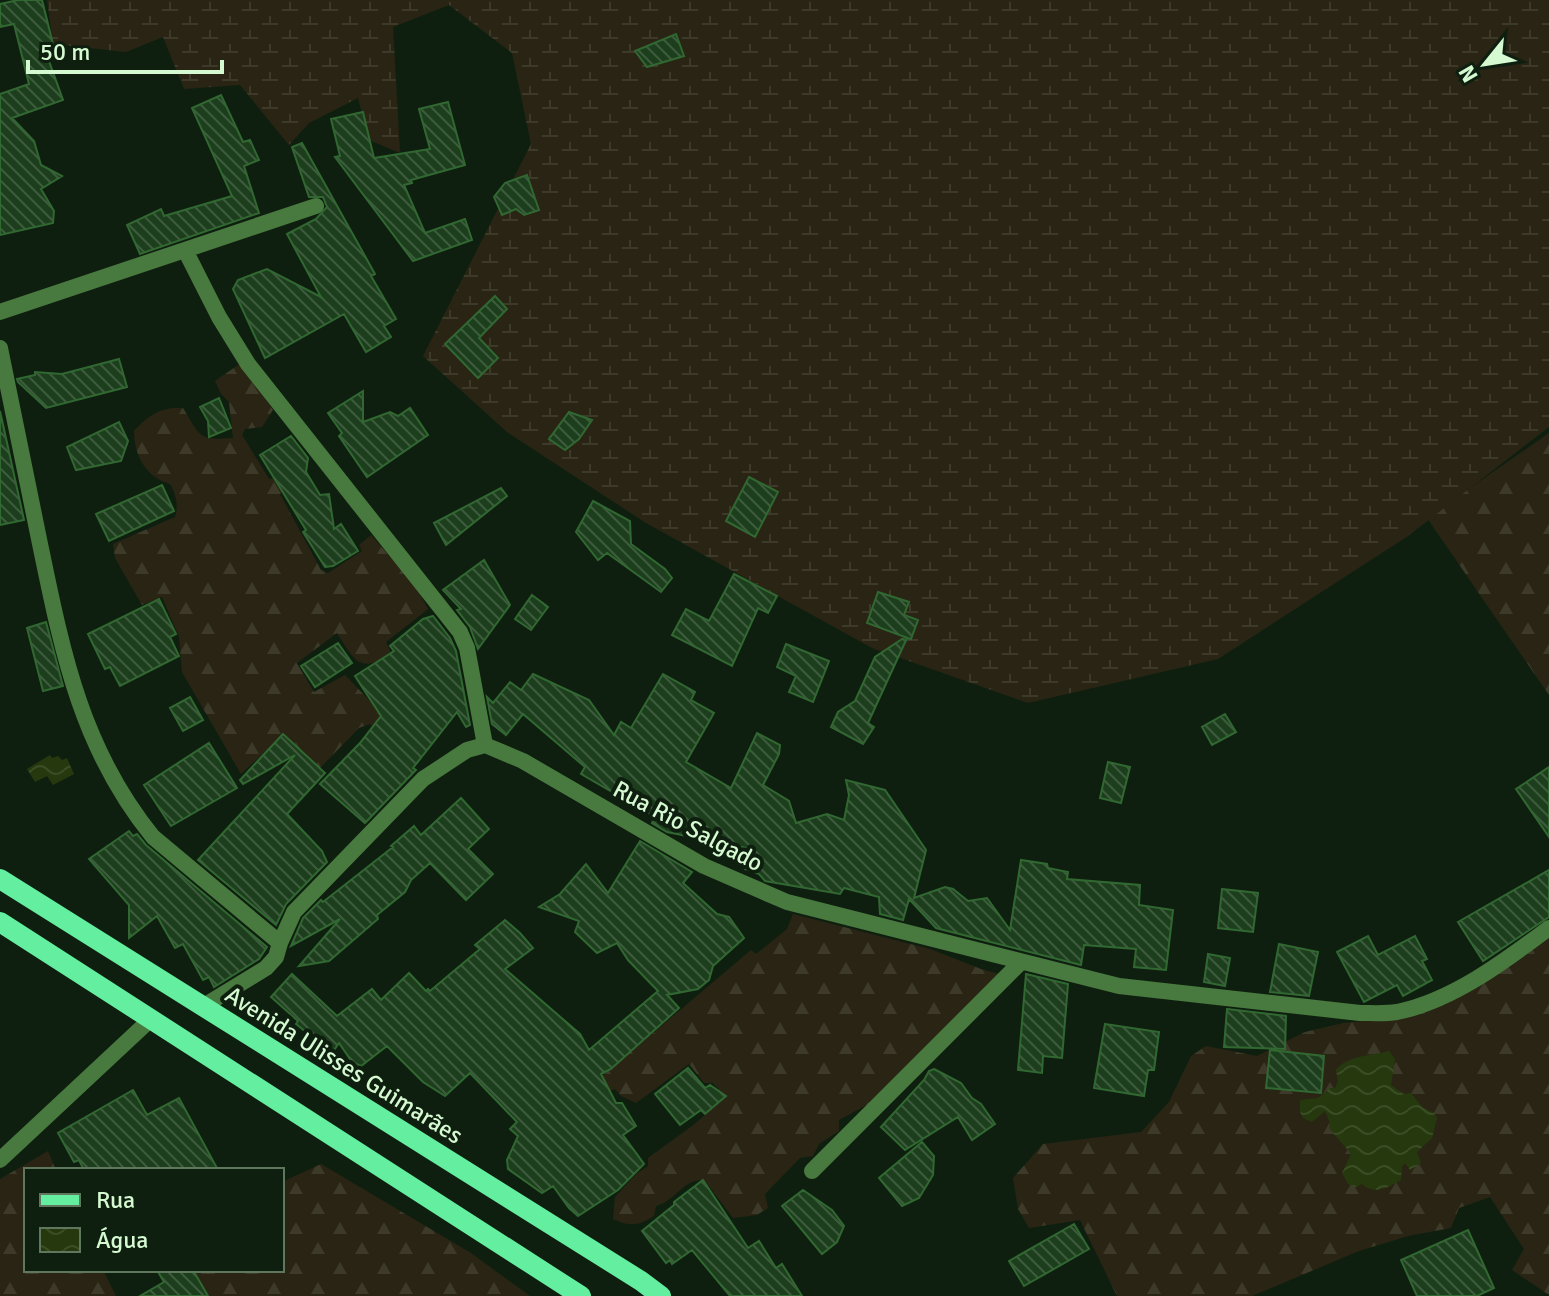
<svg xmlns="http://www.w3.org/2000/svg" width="1549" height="1296" font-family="Signika,sans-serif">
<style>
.forest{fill:url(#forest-firs)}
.wetland{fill:url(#wetland-marsh)}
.water{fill:url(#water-waves)}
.building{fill:url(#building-back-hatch);stroke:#316832;stroke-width:2}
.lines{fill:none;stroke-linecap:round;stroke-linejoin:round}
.minor{stroke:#487a3f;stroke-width:16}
.primary{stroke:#64efa0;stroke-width:20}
.labels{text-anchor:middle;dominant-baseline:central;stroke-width:8;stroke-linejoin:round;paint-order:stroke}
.street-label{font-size:24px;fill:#d5fad2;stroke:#0f1f0f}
</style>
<defs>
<pattern id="forest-firs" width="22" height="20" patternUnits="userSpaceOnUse" patternTransform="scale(2)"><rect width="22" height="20" fill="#292413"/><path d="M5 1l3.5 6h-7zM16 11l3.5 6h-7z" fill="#3d3a29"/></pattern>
<pattern id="wetland-marsh" width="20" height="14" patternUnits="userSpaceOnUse" patternTransform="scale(2)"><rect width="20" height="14" fill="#292413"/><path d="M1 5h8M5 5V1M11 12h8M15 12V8" fill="none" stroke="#3d3a29"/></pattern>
<pattern id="water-waves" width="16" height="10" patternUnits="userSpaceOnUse" patternTransform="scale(2)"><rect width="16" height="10" fill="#26390e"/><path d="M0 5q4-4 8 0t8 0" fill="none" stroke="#3a4d25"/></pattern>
<pattern id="building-back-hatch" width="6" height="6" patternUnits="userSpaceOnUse" patternTransform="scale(2)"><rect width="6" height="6" fill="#1d3e1d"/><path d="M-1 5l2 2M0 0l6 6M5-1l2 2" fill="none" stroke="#3d5b3d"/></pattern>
</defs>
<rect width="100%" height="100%" fill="#0f1f0f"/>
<!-- forest -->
<path class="forest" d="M241,363L273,410L262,427L245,429L242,435L269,479L277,478L291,486L280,494L321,570L328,573L362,551L359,545L371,535L414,584L428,609L386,642L392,655C358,673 355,661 337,633L297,663L314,692L345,675L389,721L408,757L370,724L359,728L319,769L283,735L241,774L182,672L179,637L162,597L142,605L115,558L113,544L175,517C179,506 176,494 170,484C146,477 134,456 134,431C149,415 160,407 183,408C201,437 198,441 233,438L229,402L221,394L215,381Z
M1549,433V695L1427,518Z
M793,914L930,949L981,969L999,974L874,1101L839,1120V1131L819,1144L813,1156L800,1158L765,1194L768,1208L757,1215L733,1218L705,1181C685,1176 675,1202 656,1206L654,1216C638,1226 630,1227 613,1219L615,1197L636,1174L648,1166V1158L692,1126L725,1098L714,1083H704L689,1064L636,1103L621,1096L615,1089L609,1091L600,1078L751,950L756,954L787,929Z
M1549,937V1295L1512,1270L1524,1249L1490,1197L1459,1208L1451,1228L1408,1236L1359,1251L1252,1296H1117L1080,1220L1029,1228L1018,1209L1013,1178L1043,1144L1141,1132L1169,1102L1191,1056L1206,1046L1257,1056L1305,1032L1343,1023L1406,1017Z
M48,1151L56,1170H26V1270H103L116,1296H0V1179Z
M321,1164L471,1253L530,1296H208L194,1270H282V1182Z"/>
<!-- wetland -->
<path class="wetland" d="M47,0H1549V427L1408,536L1218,659L1028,703L872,648L646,523L507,432L423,356L531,144L512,53L449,5L393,27L400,153L369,140L358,98L309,123L289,145L240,85L184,89L163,37L126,52L53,44Z"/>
<!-- water -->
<path class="water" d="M50,755L52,758L58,756L62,760L67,758L74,774L53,785L47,776L35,782L27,769Z
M1389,1051L1395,1059L1391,1085L1404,1094L1411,1093L1422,1107L1434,1113L1437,1118L1432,1138L1417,1152L1421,1163L1410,1170L1405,1163L1402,1167L1401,1180C1388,1187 1375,1196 1362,1184L1356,1187L1348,1184L1342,1173L1351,1154L1329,1128L1330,1123L1325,1111L1312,1122L1303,1118L1300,1112V1100L1318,1098L1330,1088H1335L1338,1082L1336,1070C1348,1055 1370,1056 1389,1051Z"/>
<!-- building -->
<path class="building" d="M18,0H42L54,48L45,50L63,100L12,118L34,141L41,165L62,176L41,189L54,211L53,223L0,235V94L29,84L14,24L0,27V4Z
M676,34L684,56L647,67L635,51Z
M221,95L243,142L250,140L259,160L244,166L259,213L140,254L127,225L161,209L164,216L232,196L192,108Z
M448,102L465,165L411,180L412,183L404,185L425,233L465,219L472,240L413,261L335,157L340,156L331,119L363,112L374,158L430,149L419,109Z
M302,143L375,274L371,276L396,319L384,326L391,337L366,352L344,314L265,358L233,289L238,280L267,269L321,297L287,234L316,219L327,207L323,197H309L292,147Z
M527,175L539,210L524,215L516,209L502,215L494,197L505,183Z
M495,296L507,309L479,338L498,358L478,378L445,344Z
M119,359L127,387L46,408L18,382L17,379L35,375V372L62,374Z
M363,391V422L390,412L398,416L410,408L428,435L367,477L339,436L342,433L328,413Z
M219,398L231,428L209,437L208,421L200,407Z
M0,411L24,520L0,525Z
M569,412L592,420L579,439L565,450L549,439Z
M119,422L128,441L121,461L76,470L67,447Z
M291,436L308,458L306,472L320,495L329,494L334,529L341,524L358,551L333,566L325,567L303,532L306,530L260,455Z
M749,477L778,492L755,537L726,521Z
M162,485L174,511L109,541L96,514Z
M501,488L507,496L446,545L434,523Z
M593,501L630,521L631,544L665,569L672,578L661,592L607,553L598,560L576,532Z
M484,560L510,605L478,649L470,627L457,610L461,609L443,590Z
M734,574L777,596L768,613L758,608L732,666L672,635L686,609L709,621Z
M878,592L909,602L904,615L918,620L911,639L907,638L868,723L874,727L863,744L831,727L838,712L855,701L875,657L905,637L867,623Z
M532,595L548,607L531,630L515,619Z
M159,599L176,634L170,637L179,656L120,686L110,667L105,669L88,634Z
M433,616L450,638L456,651L470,725L466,727L457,712L413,768L416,770L365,823L320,784L360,743L381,716L355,676L394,651L390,646L423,619Z
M46,622L63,686L43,691L27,628Z
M338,643L352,663L315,687L301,666Z
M786,644L829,661L813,702L789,692L796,676L777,667Z
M533,674L589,700L614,735L621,722L631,728L663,674L695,692L691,700L714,713L686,762L731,788L757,733L780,745L779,754L763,785L789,801L796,823L827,814L844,820L849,795L846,780L885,790L926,850L914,898L945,887L953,889L968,901L987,898L1010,930L1021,860L1047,864L1048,868L1068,872L1067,879L1140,885L1139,905L1173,910L1166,970L1134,967L1136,949L1084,945L1081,965L936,928L909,899L903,920L880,914L879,897L844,888L840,894L765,881L759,874L745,869L752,849L667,832L652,823L655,817L581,774L585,767L523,714L506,735L492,724L487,697L493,703L510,682L521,690Z
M190,697L203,720L183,731L170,708Z
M1225,714L1236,732L1212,745L1202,727Z
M283,734L325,773L287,814L322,851L327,862L286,904L276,925L198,860L295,755L243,784L240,780Z
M209,743L237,788L171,826L144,785Z
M1108,762L1130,767L1121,803L1100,798Z
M1549,767V837L1516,789Z
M461,798L489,829L468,849L493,874L466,900L430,863L411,880L405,892L377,915L378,919L329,961L299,966L340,919L291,946L303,918L321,900L323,902L393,847L391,846L414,826L421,835Z
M129,831L133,836L137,834L146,845L267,947L259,959L214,987L209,977L203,980L183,944L175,948L157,916L129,938V905L89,859Z
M640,841L692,872L683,883L717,914L729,917L744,938L713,966L709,980L698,989L667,995L679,1008L611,1069L601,1074L616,1103H622L636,1126L623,1135L644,1164L618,1190L578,1216L569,1208L553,1186L542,1193L508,1169L507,1160L518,1136L510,1129L517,1122L470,1073L445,1096L423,1082L387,1046L361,1066L352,1062L339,1043L332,1053L296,1024L298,1021L271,997L292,974L337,1016L372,989L381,1000L409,973L426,991L428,989L430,991L480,949L475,945L505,920L520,933L533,948L505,969L580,1034L589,1050L658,991L628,960L617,943L597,953L575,932L579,921L539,907L560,894L586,864L608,893Z
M1549,870V917L1483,961L1458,922Z
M1222,889L1258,893L1253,932L1218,928Z
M1368,936L1378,955L1415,936L1427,959L1422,961L1432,980L1403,996L1397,985L1364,1002L1337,952Z
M1279,944L1318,952L1309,996L1270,992Z
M1208,954L1230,958L1225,986L1204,982Z
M1026,974L1068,984L1062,1058L1043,1056L1042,1073L1018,1070Z
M1227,1009L1286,1016L1285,1049L1224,1047Z
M1105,1024L1159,1032L1154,1070H1148L1144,1096L1094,1088Z
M1270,1050L1324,1056L1321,1093L1266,1088Z
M688,1068L705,1088L710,1085L726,1096L705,1114L701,1110L680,1125L655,1094Z
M934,1069L961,1083L972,1098L981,1104L995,1124L972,1140L958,1117L905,1150L881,1127L924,1080L929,1071Z
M133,1090L147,1115L179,1098L218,1170H84L79,1160L74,1162L58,1133Z
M922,1142L934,1156L933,1175L919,1198L902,1206L879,1178Z
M703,1180L748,1248L759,1241L776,1268L782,1264L802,1296H730L692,1250L672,1264L670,1260L666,1263L642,1231L674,1205V1202Z
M803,1190L832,1210L844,1226L837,1242L822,1254L782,1206Z
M1074,1224L1089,1249L1024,1286L1009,1261Z
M1468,1230L1494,1288L1477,1296H1417L1401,1260Z
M157,1270H193L208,1296H140L164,1282Z"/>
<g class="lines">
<!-- minor -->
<path class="minor" d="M185,250L219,317L248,364L460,632L467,648L485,745
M0,312L316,206
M0,348C13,412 26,476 39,539C62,650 80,747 153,837L280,943
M202,1007L266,968L276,957L280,943L294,912L423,779L467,750L485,745L523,761L704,866L787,902L1119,986L1360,1013C1372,1013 1385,1014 1397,1012C1452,1001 1505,961 1549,928
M0,1160L151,1019
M812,1171L1020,963"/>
<!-- primary -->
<path class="primary" d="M0,879L641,1281L661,1296
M0,922L581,1296"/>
</g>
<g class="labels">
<!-- street labels -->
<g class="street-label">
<text transform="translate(688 826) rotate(28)">Rua Rio Salgado</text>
<text transform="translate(344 1065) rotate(32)">Avenida Ulisses Guimarães</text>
</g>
</g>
<!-- legend -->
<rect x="24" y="1168" width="260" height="104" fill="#0f1f0f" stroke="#5e775d" stroke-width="2"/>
<rect x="40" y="1194" width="40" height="12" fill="#64efa0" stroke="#5e775d" stroke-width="2"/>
<text x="96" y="1208" font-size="24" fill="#d5fad2">Rua</text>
<rect x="40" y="1228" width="40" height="24" fill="url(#water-waves)" stroke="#5e775d" stroke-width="2"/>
<text x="96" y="1248" font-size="24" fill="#d5fad2">Água</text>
<!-- north arrow -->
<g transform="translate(1485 64) rotate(240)" stroke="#0f1f0f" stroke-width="6" paint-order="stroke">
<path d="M0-6L14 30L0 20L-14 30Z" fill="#d5fad2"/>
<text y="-12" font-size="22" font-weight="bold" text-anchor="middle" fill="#d5fad2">N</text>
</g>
<!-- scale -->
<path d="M28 60v12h194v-12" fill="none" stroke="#d5fad2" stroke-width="4"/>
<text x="40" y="60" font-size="24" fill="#d5fad2" stroke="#0f1f0f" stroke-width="6" paint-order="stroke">50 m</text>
</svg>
